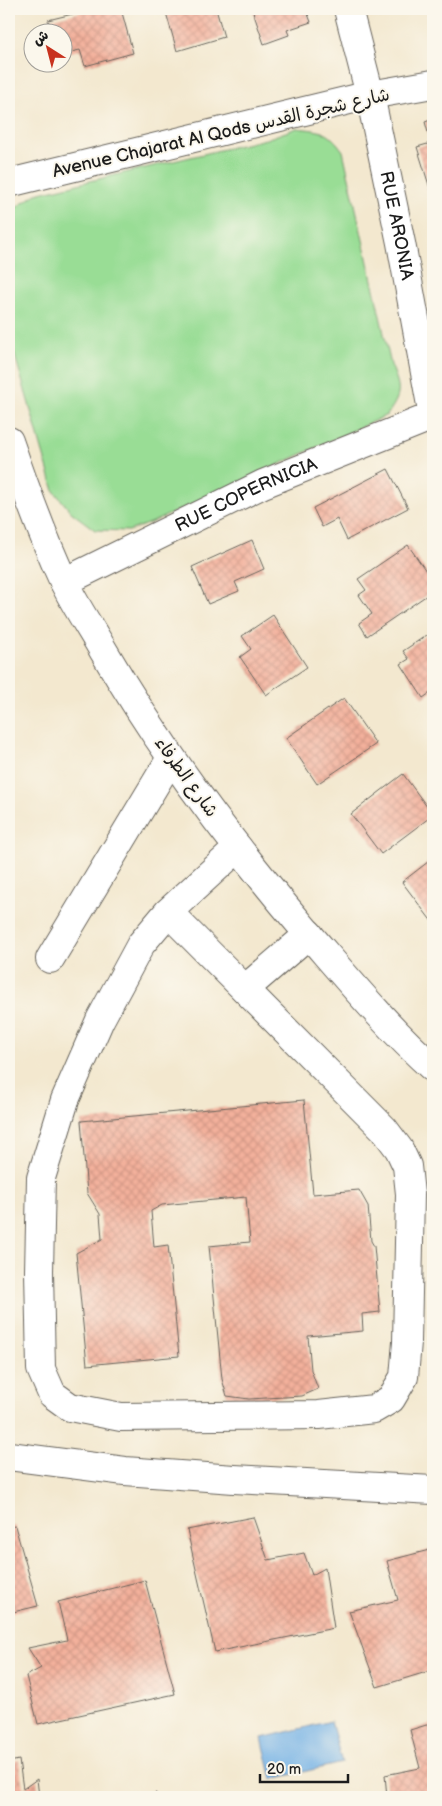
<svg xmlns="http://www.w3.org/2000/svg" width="442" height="1806" font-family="'Balsamiq Sans','Playpen Sans Arabic',sans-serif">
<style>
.park{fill:#99dd95;stroke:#5a7c58}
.water{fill:#73b1e5;stroke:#486680}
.building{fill:url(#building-cross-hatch)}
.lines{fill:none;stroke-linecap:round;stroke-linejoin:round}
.minor-casing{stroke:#67635b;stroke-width:30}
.minor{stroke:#fff;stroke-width:28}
.labels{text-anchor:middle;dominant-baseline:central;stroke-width:4;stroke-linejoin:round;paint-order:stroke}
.street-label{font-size:18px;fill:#1c1c1c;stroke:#fbf7ec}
</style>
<defs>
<pattern id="building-cross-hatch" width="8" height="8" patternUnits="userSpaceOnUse" patternTransform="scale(1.25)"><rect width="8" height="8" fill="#f3b09b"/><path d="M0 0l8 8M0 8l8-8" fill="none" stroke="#d09785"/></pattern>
</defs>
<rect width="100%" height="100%" fill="#fbf7ec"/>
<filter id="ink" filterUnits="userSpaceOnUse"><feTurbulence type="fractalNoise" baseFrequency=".02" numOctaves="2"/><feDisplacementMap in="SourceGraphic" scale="10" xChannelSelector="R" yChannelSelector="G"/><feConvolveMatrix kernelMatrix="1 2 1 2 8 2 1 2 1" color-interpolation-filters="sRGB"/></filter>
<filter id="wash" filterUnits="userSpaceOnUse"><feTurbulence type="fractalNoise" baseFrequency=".0096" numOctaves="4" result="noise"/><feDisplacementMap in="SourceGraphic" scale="20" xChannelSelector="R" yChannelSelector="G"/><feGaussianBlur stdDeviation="1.12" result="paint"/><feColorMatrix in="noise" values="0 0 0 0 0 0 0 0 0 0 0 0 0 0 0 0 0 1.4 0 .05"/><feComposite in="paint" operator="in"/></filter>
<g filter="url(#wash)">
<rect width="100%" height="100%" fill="#f3e8cf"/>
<!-- park -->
<path class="park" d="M297,128C322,131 328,130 343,151L391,365C401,389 402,394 387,415L155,521L129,531L95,530L71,512L54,491L9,335V212L36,194L266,139Z"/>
<!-- water -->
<path class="water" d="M331,1721L342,1763L272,1779L262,1738Z"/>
<g id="blocks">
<!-- building -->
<path class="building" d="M93,9H121L133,53L85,66L80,50L62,54V32H52L48,20Z
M165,9H216L224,37L177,51Z
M252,9H306L311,22L287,30L289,35L264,44Z
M433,119V198L417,147L431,143L425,122Z
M388,469L408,508L347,540L337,519L322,527L313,508Z
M252,540L264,569L235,582L239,591L208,604L192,567Z
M408,545L433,581V591L367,636L359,623L372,614L359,595L366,590L358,579Z
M273,615L307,667L266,695L240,657L251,649L242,636Z
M433,631V691L423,698L401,664L409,659L403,651Z
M344,698L376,744L317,784L286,738Z
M403,774L433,815L381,854L351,814Z
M433,858V923L402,882Z
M304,1100L313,1194L359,1190L368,1206L371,1241L374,1246L380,1312L362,1314L363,1331L308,1336L311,1370L318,1389L302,1396L249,1399L227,1396L222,1379L209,1246L250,1242L246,1197L162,1205L151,1211L154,1247L168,1245L179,1356L87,1365L76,1253L102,1239L100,1214L87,1193L81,1121Z
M253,1517L268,1560L304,1553L312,1575L325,1568L334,1628L215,1652L187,1530Z
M15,1526L38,1606L9,1613V1527Z
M433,1549V1670L377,1687L349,1611L398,1600L387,1561Z
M145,1580L175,1694L38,1724L26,1676L41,1668L28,1648L67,1640L58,1602Z
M433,1723V1797H387L385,1775L420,1768L410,1730Z
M19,1760L23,1789L37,1779L39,1797H9V1762Z
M156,1793L157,1797H139V1796Z"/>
</g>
</g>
<g filter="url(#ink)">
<use href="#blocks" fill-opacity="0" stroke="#67635b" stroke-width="1"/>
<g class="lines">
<!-- minor casing -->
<g class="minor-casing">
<g id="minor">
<path id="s1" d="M348,9L370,95L401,243L433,416"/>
<path d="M9,183L370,95L433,84"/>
<path d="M9,441C25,488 42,535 63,580C74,604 90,627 103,650C161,750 230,842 305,930C346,977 386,1026 433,1068"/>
<path id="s2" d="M64,582L263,484L433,416"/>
<path d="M168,912L384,1129L399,1149L407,1166L410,1194L407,1342L404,1377L391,1399L374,1409L319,1415L121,1417L70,1407L52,1394L41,1369L39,1271L41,1178L65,1100L100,1020L141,944L168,912L238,848"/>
<path d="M50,959L171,758"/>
<path d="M245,989L309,934"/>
<path d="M9,1456L125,1471L234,1479L433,1490"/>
</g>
</g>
<!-- minor -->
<use href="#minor" class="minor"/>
</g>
</g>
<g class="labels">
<!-- street labels -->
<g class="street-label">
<text transform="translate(221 133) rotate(-13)">Avenue Chajarat Al Qods شارع شجرة القدس</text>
<text stroke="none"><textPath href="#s1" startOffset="222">RUE ARONIA</textPath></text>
<text stroke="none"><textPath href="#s2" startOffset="202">RUE COPERNICIA</textPath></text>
<text transform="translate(186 777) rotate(54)">شارع الطرفاء</text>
</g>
</g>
<!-- margin -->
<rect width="442" height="1806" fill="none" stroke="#fbf7ec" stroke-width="30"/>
<!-- north arrow -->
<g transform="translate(48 48) rotate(324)"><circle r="24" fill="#fbf7ec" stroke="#a29f99"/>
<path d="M0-4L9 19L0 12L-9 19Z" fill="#c8321e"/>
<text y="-8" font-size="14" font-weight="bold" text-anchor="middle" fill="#1c1c1c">ش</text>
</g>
<!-- scale -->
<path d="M260 1774v8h88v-8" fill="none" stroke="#1c1c1c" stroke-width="2.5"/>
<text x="267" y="1774" font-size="15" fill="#1c1c1c" stroke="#fbf7ec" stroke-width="4" paint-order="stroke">20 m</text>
</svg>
